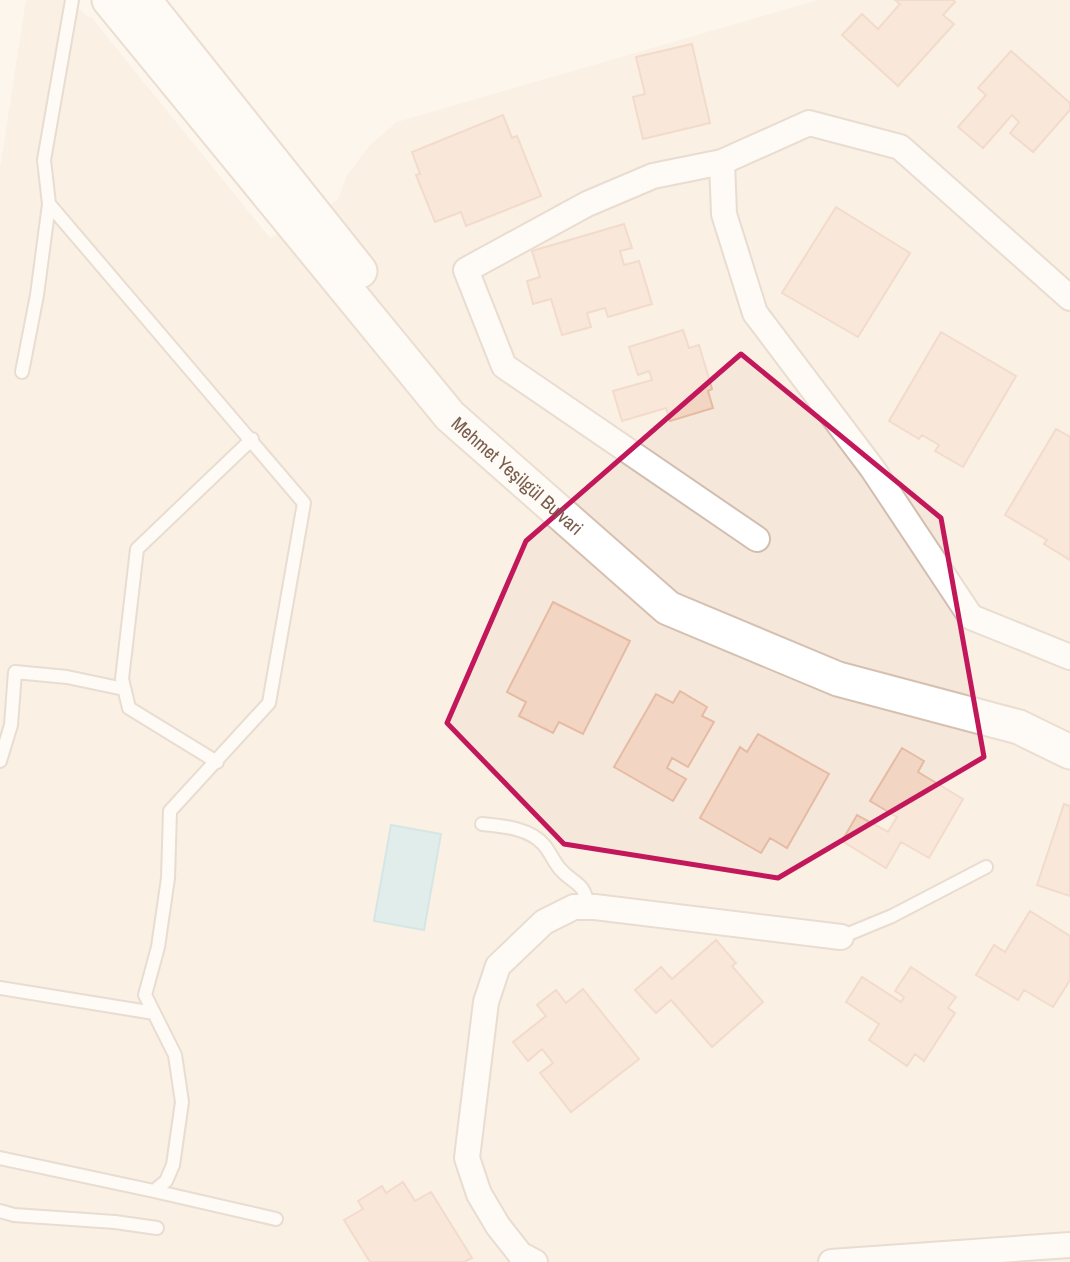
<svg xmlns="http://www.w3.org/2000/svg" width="1070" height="1262" font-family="'Archivo Narrow',sans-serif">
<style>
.residential{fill:#f5e8da}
.water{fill:#bfe3e8;stroke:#a5d3da;stroke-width:2}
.building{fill:#f3d5c3;stroke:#e6bba3;stroke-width:2}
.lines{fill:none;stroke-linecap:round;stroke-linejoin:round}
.lane-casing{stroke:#d1beb0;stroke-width:16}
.street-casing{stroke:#d1beb0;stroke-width:28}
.secondary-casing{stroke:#d6c0b0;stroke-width:37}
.lane{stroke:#fff;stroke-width:12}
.street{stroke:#fff;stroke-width:24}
.secondary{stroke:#fff;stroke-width:33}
.marked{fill:none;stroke:#c2185b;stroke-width:5;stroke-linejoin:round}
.labels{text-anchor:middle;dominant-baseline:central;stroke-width:5;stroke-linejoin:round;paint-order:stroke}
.street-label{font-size:19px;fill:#7a5c4d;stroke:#fffaf3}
</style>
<rect width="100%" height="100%" fill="#fdf6ec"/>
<!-- residential -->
<path class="residential" d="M26,0H69L89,18L91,17L270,238L338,200L346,177L370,145L397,122L818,0H1070V1262H0V169Z"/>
<!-- water -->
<path class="water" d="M391,825L441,834L424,930L374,921Z"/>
<!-- building -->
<path class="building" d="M895,0H953L955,2L943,15L954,24L898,86L842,35L862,14L878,29L900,4Z
M692,44L710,123L643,139L633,97L645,94L636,57Z
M1011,51L1070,103V110L1033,152L1010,133L1019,122L1012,115L983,148L958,127L986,95L978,88Z
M503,115L512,138L517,136L541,196L466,226L461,212L435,222L416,175L420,174L412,152Z
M836,207L910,253L858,337L782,293Z
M624,224L632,248L620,251L624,265L639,261L652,304L608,317L605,308L587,313L591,327L562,335L551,299L533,304L527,281L540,277L532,251Z
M683,330L689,348L699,345L712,389L708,391L713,408L670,421L666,408L622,421L613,391L652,380L649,371L638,375L629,347Z
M941,332L1016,376L963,467L935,451L939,445L922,435L919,439L889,421Z
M1056,429L1070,437V560L1044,544L1047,540L1005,515Z
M553,602L630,641L583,734L559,722L553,733L519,716L526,702L507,692Z
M680,691L707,707L702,716L714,722L688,767L672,758L667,768L686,779L673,801L614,767L656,694L673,703Z
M758,734L829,774L787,848L770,838L761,853L700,818L740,747L747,752Z
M902,748L924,761L918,772L963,799L929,858L901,842L886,868L842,841L857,815L888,832L897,817L870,801Z
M1064,804L1070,806V896L1037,885Z
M1030,911L1070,936V980L1053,1007L1024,990L1018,1000L976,975L994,945L1005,952Z
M716,940L736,963L732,966L763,1002L712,1047L671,1000L656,1013L635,990L661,967L672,979Z
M911,967L956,997L948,1008L955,1013L924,1061L915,1054L907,1066L869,1040L879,1024L846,1002L862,977L901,1002L904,997L895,991Z
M583,989L639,1059L571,1112L540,1073L553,1063L542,1049L528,1061L513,1042L546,1016L537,1005L556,990L566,1003Z
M403,1182L415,1201L431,1192L472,1258L464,1262H370L344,1220L363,1209L358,1201L382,1186L386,1193Z"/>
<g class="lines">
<!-- lane casing -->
<g class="lane-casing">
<path id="lane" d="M22,372L37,295L49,204
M0,761L11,725L15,672L67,677L124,689
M217,762L129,708L122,679L137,549L252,439
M482,824C503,826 530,828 544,845C550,852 554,862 560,869C575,886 584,880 588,907
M841,937L892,916L986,867
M0,988L154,1013
M0,1158L154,1191L166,1181L173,1165L182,1102L175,1055L145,995L158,947L168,878L170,811L269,703L304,503L49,204L44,160L72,0
M154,1191L276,1219
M0,1211L14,1215L115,1222L157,1228"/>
</g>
<!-- street casing -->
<g class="street-casing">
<path id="street" d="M722,162L809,123L900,147L1070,298
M757,539L504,366L466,270L587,204L653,176L722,162L724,214L755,313L872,468L971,617L1070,657
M535,1262L520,1254L498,1226L479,1194L467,1158L486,1002L498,966L544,922L574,907H595L841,937
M831,1262L1070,1245"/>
</g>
<!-- secondary casing -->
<g class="secondary-casing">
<g id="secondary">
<path id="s1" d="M109,0L450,416L668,608L838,679L1019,727L1070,752"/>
<path d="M144,0L360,271"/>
</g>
</g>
<!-- lane -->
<use href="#lane" class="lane"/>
<!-- street -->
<use href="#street" class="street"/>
<!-- secondary -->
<use href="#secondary" class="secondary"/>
</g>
<!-- marked area -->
<path d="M0 0H1070V1262H0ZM741,354L941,518L984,757L778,878L564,844L447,723L526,541Z" fill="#fdf6ec" fill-opacity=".55" fill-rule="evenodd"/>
<path class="marked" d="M741,354L941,518L984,757L778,878L564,844L447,723L526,541Z"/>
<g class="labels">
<!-- street labels -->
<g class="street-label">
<text stroke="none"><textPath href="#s1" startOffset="628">Mehmet Yeşilgül Bulvari</textPath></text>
</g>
</g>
</svg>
